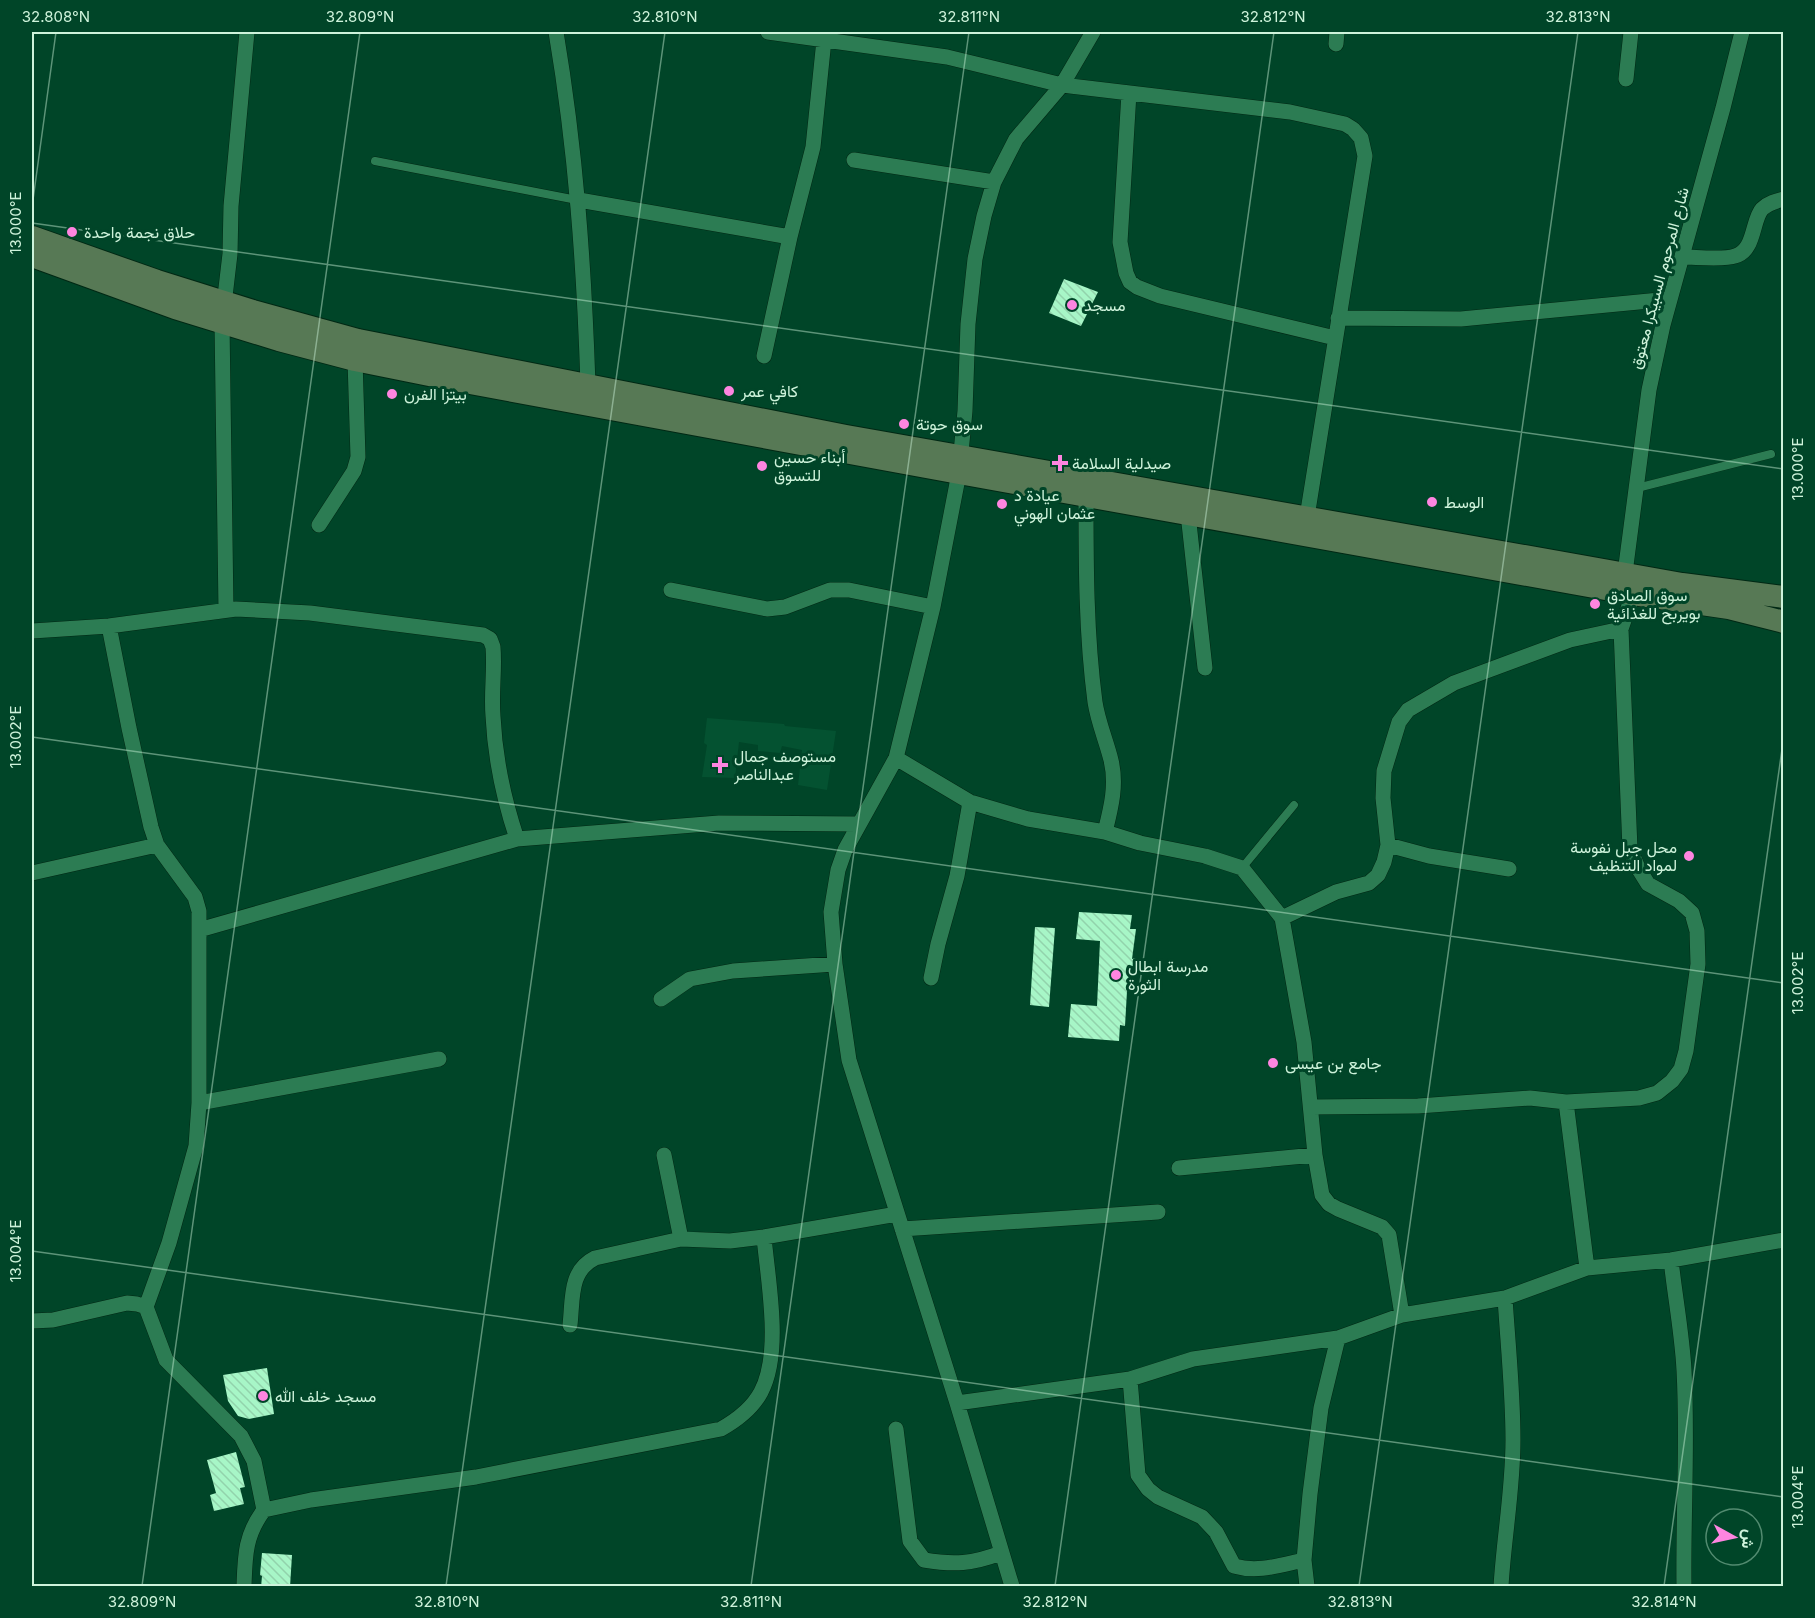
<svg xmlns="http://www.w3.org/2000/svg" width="1815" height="1618" font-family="Inter,Vazirmatn,sans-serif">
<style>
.built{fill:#045231}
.building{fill:url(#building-back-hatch)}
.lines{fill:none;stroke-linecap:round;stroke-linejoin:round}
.service-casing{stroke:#002814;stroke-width:9}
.minor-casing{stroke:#002814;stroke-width:16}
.secondary-casing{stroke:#002814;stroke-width:24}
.service{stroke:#2c7c53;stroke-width:8}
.minor{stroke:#2c7c53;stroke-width:15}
.secondary{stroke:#577955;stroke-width:22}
.ticks{fill:none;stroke:#cef3db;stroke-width:1.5;stroke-opacity:0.45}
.poi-dot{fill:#fe85e0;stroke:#004528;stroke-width:2}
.labels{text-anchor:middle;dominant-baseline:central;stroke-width:6;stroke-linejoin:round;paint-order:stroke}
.poi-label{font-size:16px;fill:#cef3db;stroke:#004528;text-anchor:start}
.street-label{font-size:16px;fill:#cef3db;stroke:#004528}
.neatline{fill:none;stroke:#cef3db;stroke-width:2}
.ticks-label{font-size:15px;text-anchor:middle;fill:#cef3db}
</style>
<defs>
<pattern id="building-back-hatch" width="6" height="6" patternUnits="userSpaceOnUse" patternTransform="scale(1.5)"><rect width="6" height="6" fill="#a7f6c7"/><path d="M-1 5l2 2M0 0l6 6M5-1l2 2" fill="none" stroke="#92d3ac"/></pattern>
</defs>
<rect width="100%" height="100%" fill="#004528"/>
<!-- built -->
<path class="built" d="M707,718L784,724L785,726L836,731L827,790L798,785L802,750L782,746L780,753L758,751V745L739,742L735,778L702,777L707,745L704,743Z"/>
<!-- building -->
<path class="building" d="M1064,279L1098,292L1081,326L1049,313Z
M1079,912L1132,915L1130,929H1136L1132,959L1136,958L1133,992L1127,991L1125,1026L1120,1025L1119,1041L1068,1037L1071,1004L1097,1006L1100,941L1076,939Z
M1035,927L1055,928L1049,1007L1030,1005Z
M267,1368L274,1414L249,1419L238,1416L228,1401L223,1375Z
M236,1452L245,1487L240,1488L244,1504L214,1511L210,1495L216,1493L207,1460Z
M262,1553L292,1555L290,1587H261L262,1576L260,1575Z"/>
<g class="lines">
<!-- service casing -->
<g class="service-casing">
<path id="service" d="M375,161L577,200
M1637,488L1771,454
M1242,868L1294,805"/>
</g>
<!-- minor casing -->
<g class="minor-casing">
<path id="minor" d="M556,32C576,151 584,264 588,385
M768,32L947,57L1062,85L1290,112L1345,124L1353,129L1361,138L1365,156L1307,517
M1336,44L1337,32
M1626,79L1631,32
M1129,93L1120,242L1126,273L1130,282L1137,287L1160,296L1335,338
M854,160L994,182
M579,200L790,237
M1683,257C1696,257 1724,260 1735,256C1755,251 1752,220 1762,209C1768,203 1776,201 1784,199
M1338,318L1461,319L1670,299
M764,356L790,237L813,147L824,40
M1086,495C1086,564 1086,634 1095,702C1098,722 1106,740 1111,760C1117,785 1111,808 1105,832
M1188,514L1205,668
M319,525L354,471L358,457L355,360
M1625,573L1649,390L1663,325L1723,108L1742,32
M671,590L767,609L785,607L830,590H849L933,607
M226,610L222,322L230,254L231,206L247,32
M109,626L129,728L151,827L157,845L195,897L199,911V1103L196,1146L169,1243L146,1307
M32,631L109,626L236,609L310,613L483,635L490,639L493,647C495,670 491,693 493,716C495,758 504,800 517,839
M896,758L970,802L1028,819L1105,832L1140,843L1205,856L1242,868L1282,918L1304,1042L1315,1155L1322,1195L1329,1204L1338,1209L1382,1227L1389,1235L1402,1315
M1388,845L1429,856L1509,869
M32,873L157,845
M1282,918L1336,892L1369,883L1378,875L1384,862L1388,845L1383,798L1384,771L1399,722L1408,710L1454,683L1570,640L1621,629
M199,930L517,839L719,823L858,824
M931,978L938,944L957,876L970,802
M661,999L690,979L733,971L835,964
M1566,1102L1587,1268
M199,1103L439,1059
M1311,1107L1418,1106L1530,1098L1566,1102L1639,1098L1657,1093L1672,1081L1681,1069L1686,1051L1698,964L1697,931L1692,913L1679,901L1648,884L1638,868L1630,849L1621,629L1633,594
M664,1155L681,1239
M1179,1168L1315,1155
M902,1229L1158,1212
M1671,1260C1675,1297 1682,1333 1684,1370C1688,1442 1683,1514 1684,1586
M32,1321L53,1320L127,1303L137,1304L146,1307L166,1360L241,1436L254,1461L264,1510
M570,1325C573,1299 569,1271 595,1258L681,1239L730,1241L764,1237L897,1214
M1130,1379L1138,1475L1148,1489L1158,1497L1202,1517L1216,1532L1234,1566C1258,1573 1280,1565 1304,1560
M957,1403L1130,1379L1193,1359L1338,1338L1402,1315L1505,1298L1587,1268L1671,1260L1784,1240
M896,1429L910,1541L924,1560C954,1565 972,1564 1001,1553
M244,1586C245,1556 245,1535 264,1510L311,1500L476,1477L721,1429C737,1420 752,1409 761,1392C782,1352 768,1282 764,1237
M1012,1586L957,1403L849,1060L835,964L831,912L838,870L845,850L896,758L933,607L959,473L965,411L968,324L975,259L984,216L994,182L1016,139L1062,85L1093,32
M1307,1586L1304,1560L1310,1494L1321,1408L1338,1338
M1501,1586C1504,1537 1513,1489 1513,1440C1513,1393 1508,1345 1505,1298"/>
</g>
<!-- secondary casing -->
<g class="secondary-casing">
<path id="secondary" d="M32,237L157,281L253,311L358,340L846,436L1682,584L1784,597
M32,256L175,308L279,340L355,360L454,380L959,473L1633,594L1729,608L1784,622"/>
</g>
<!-- service -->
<use href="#service" class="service"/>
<!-- minor -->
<use href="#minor" class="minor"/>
<!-- secondary -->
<use href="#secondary" class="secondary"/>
</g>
<!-- ticks -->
<path class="ticks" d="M32,207L56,32M32,223L1784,469M32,737L1784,983M32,1251L1784,1497M142,1586L360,32M446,1586L665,32M751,1586L969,32M1055,1586L1274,32M1359,1586L1578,32M1664,1586L1784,735"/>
<!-- markers -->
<g class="poi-dot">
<circle cx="72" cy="232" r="6"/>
<circle cx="1072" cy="305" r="6"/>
<circle cx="729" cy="391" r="6"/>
<circle cx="392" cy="394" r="6"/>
<circle cx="904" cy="424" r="6"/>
<path d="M1057 454h6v6h6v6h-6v6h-6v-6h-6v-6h6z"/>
<circle cx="762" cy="466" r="6"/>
<circle cx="1432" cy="502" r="6"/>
<circle cx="1002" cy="504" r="6"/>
<circle cx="1595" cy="604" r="6"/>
<path d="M717 756h6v6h6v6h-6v6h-6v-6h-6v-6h6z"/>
<circle cx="1689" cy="856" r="6"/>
<circle cx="1116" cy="975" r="6"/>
<circle cx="1273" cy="1063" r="6"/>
<circle cx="263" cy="1396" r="6"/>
</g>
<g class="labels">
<!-- poi labels -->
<g class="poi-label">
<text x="84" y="232">حلاق نجمة واحدة</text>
<text x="1084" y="305">مسجد</text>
<text x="741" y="391">كافي عمر</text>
<text x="404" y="394">بيتزا الفرن</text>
<text x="916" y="424">سوق حوتة</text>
<text x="774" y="457">أبناء حسين<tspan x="774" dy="18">للتسوق</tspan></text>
<text x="1072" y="463">صيدلية السلامة</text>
<text x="1014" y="495">عيادة د<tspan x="1014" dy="18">عثمان الهوني</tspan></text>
<text x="1444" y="502">الوسط</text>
<text x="1607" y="595">سوق الصادق<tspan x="1607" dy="18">بويربح للغذائية</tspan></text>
<text x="734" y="756">مستوصف جمال<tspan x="734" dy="18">عبدالناصر</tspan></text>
<text x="1677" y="847" text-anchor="end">محل جبل نفوسة<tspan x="1677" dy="18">لمواد التنظيف</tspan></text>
<text x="1128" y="966">مدرسة ابطال<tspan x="1128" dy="18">الثورة</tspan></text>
<text x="1285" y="1063">جامع بن عيسى</text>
<text x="275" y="1396">مسجد خلف الله</text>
</g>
<!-- street labels -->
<g class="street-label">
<text transform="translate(1659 278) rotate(-75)">شارع المرحوم السبيكرا معتوق</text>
</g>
</g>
<!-- border -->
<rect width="1815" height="1618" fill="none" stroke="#004528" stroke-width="66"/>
<!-- north arrow -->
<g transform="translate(1734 1537) rotate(98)"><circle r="28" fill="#004528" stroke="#528b70" stroke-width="1.5"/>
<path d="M0-4.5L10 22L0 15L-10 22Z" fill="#fe85e0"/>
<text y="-9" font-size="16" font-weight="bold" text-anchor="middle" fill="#cef3db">ش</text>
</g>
<rect x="33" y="33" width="1749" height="1552" class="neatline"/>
<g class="ticks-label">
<text x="56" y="22">32.808°N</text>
<text x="360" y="22">32.809°N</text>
<text x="665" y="22">32.810°N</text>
<text x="969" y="22">32.811°N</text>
<text x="1273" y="22">32.812°N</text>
<text x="1578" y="22">32.813°N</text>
<text transform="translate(16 223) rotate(-90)" y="5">13.000°E</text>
<text transform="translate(1798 469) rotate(-90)" y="5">13.000°E</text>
<text transform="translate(16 737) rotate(-90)" y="5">13.002°E</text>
<text transform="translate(1798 983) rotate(-90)" y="5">13.002°E</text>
<text transform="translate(16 1251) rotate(-90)" y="5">13.004°E</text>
<text transform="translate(1798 1497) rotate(-90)" y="5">13.004°E</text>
<text x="142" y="1607">32.809°N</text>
<text x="447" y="1607">32.810°N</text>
<text x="751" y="1607">32.811°N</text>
<text x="1055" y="1607">32.812°N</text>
<text x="1360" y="1607">32.813°N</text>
<text x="1664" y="1607">32.814°N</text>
</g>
</svg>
